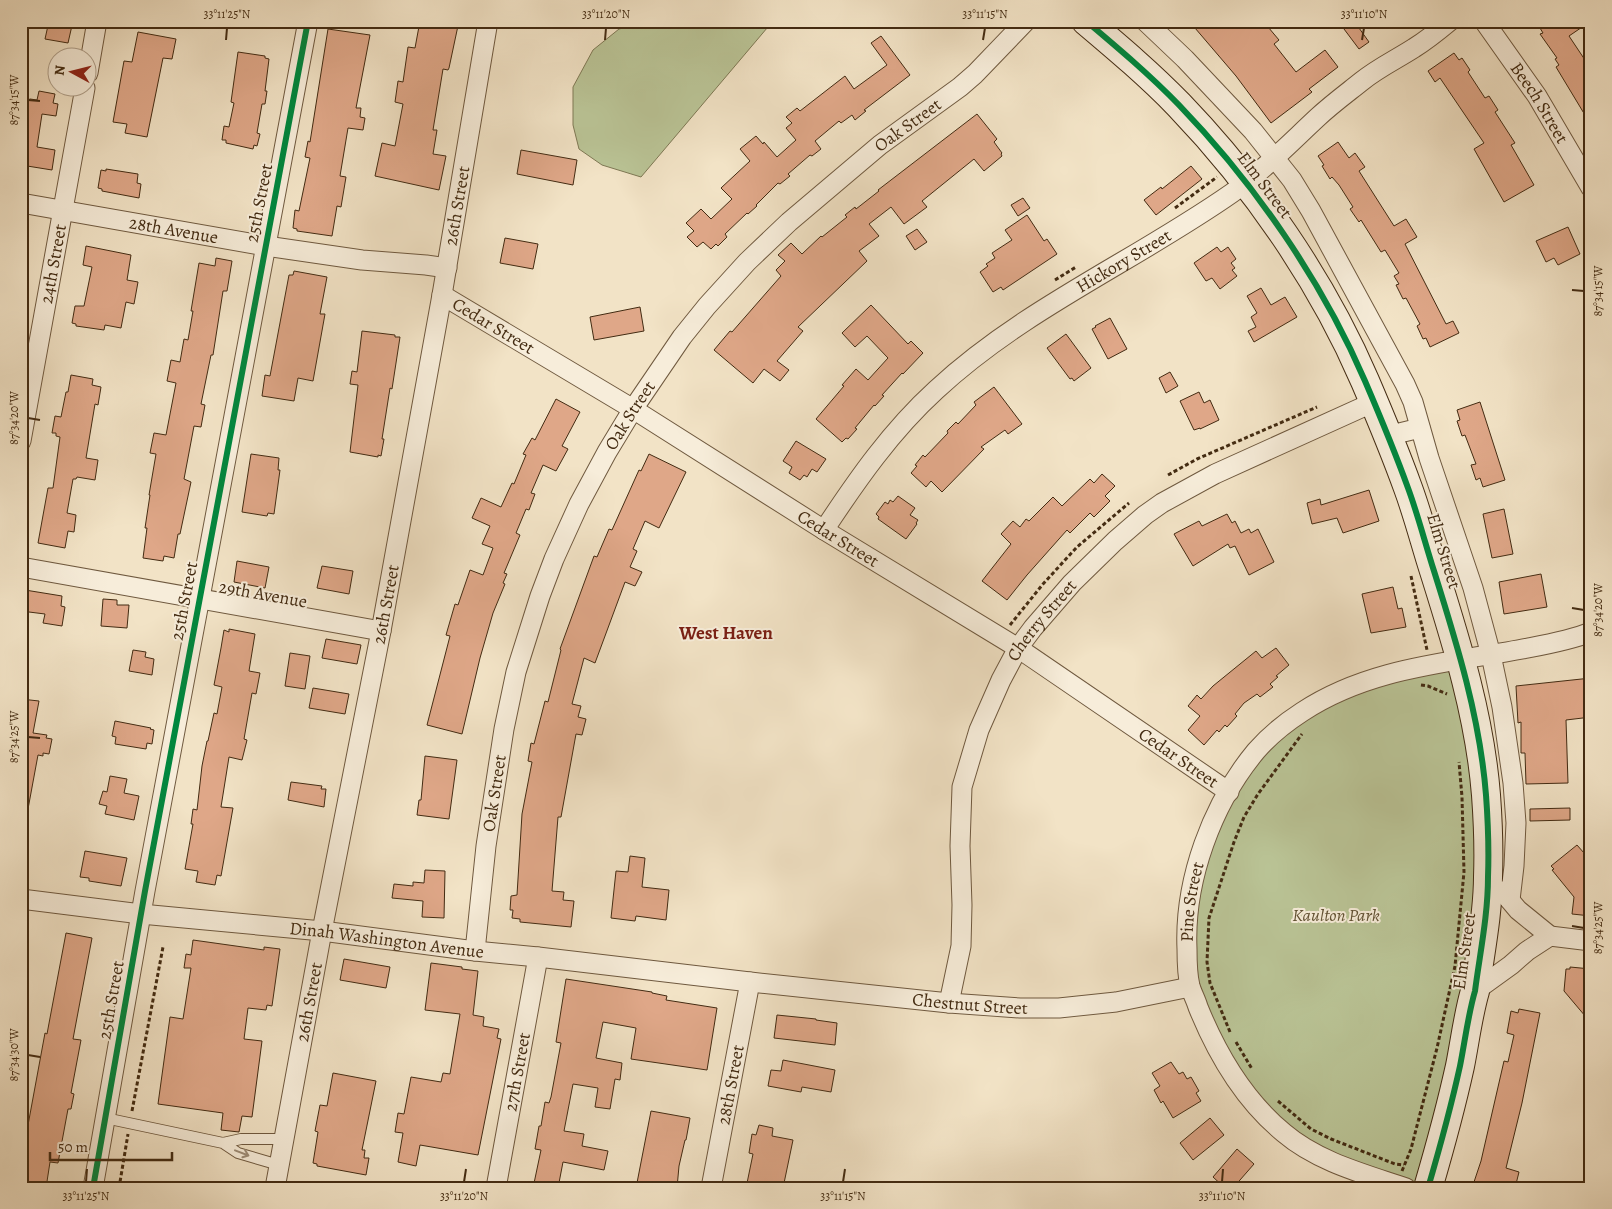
<svg xmlns="http://www.w3.org/2000/svg" width="1612" height="1209" font-family="Alegreya,serif">
<style>
.green{fill:#bac496;stroke:#7e7854}
.building{fill:#dfa788;stroke:#432b12}
.lines{fill:none;stroke-linecap:round;stroke-linejoin:round}
.lane-casing{stroke:#6f593f;stroke-width:12}
.street-casing{stroke:#6f593f;stroke-width:21}
.secondary-casing{stroke:#432b12;stroke-width:30}
.path{stroke:#432b12;stroke-width:3;stroke-dasharray:4 2.5;stroke-linecap:butt}
.lane{stroke:#f7edda;stroke-width:10}
.street{stroke:#f7edda;stroke-width:19}
.secondary{stroke:#f7edda;stroke-width:28}
.cycleway-casing{stroke:#f7edda;stroke-width:9}
.cycleway{stroke:#00873e;stroke-width:6}
.oneway{stroke:#9d8c76}
.ticks{fill:none;stroke:#432b12;stroke-width:2}
.labels{text-anchor:middle;dominant-baseline:central;stroke-width:4;stroke-linejoin:round;paint-order:stroke}
.street-label{font-size:18px;fill:#432b12;stroke:#f7edda}
.park-label{font-size:18px;font-style:italic;fill:#615133;stroke:#f7edda}
.neighbourhood-label{font-size:19px;font-weight:bold;fill:#7a1f14;stroke:#f7edda}
.neatline{fill:none;stroke:#432b12;stroke-width:2}
.ticks-label{font-size:12px;text-anchor:middle;fill:#432b12}
</style>
<rect width="100%" height="100%" fill="#f2e3c6"/>
<filter id="stains"><feTurbulence type="fractalNoise" baseFrequency=".004" numOctaves="4"/><feColorMatrix values="0 0 0 0 .2 0 0 0 0 .09 0 0 0 0 .02 0 0 0 .5 -.17"/></filter>
<radialGradient id="worn" r=".72"><stop offset=".6" stop-color="#630" stop-opacity="0"/><stop offset="1" stop-color="#630" stop-opacity=".3"/></radialGradient>
<!-- green -->
<path class="green" d="M652,21H773L641,177L602,165L579,149L573,125V87L593,50L619,29Z
M1462,660L1488,877L1428,1188L1396,1185L1352,1170L1256,1106L1190,987V892L1246,765L1337,692Z"/>
<!-- building -->
<path class="building" d="M49,21H73L68,43L45,39Z
M420,21H459L449,68L448,70L443,69L433,130H437L433,154L446,156L439,190L375,176L382,143L395,146L403,104L395,102L398,81L403,82L408,47L415,48Z
M1189,21H1263L1279,40L1274,44L1296,72L1325,50L1338,67L1309,89L1312,92L1271,123L1236,76Z
M1338,21H1354L1369,42L1359,49Z
M1549,21H1591L1569,36L1591,69V125L1556,67L1559,65L1555,59L1557,58L1540,34L1543,33L1540,28Z
M328,29L370,35L356,108H361L360,117L365,118L363,130L348,128L340,176L346,177L341,207L337,206L332,236L297,231V229L293,228L295,210L299,211L310,158L305,157L308,141L310,142Z
M138,32L176,39L172,59L163,58L147,137L125,133L127,124L113,122L124,61L132,62Z
M881,36L910,75L864,110L866,111L855,120L852,115L841,123L839,121L815,141L821,149L812,156L810,155L788,174L790,176L780,184L778,183L756,205L757,206L748,214L747,213L725,234L727,237L718,246L716,244L711,249L703,242L697,247L687,237L694,231L686,223L701,209L711,219L732,199L721,188L750,161L740,149L756,136L763,144L764,142L777,157L796,140L786,128L792,123L786,117L797,108L800,111L845,76L854,89L887,65L871,43Z
M238,52L265,56V58L269,59L265,91H267L265,104H262L257,133L260,134L257,146L254,145L253,149L226,143V140H222L224,126L229,127L234,103L231,102Z
M1454,53L1459,60L1462,58L1470,70L1468,72L1485,98L1489,96L1498,110L1495,112L1515,143L1511,145L1534,185L1504,202L1474,149L1484,143L1440,78L1435,82L1428,71Z
M39,91L55,94L53,103L58,104L56,116L42,114L37,147L55,150L52,170L21,165V138L28,100L30,99L37,100Z
M977,114L997,139L994,142L1002,153L1001,154L1002,156L984,171L974,159L922,201L927,207L904,224L891,207L869,224L879,236L859,251L867,261L798,327L803,331L777,361L789,370L780,381L764,369L753,383L714,350L730,331L732,332L781,276L776,270L785,261L778,255L791,243L802,254L821,236L822,237L847,217L845,215L855,207L856,209L879,191L878,190Z
M1338,142L1349,158L1355,153L1365,167L1359,171L1394,226L1406,219L1417,237L1405,244L1446,324L1453,321L1459,333L1430,347L1426,338L1423,339L1417,326L1420,324L1406,298L1403,299L1396,285L1399,284L1394,276L1399,273L1385,250L1381,252L1361,220L1359,222L1350,209L1353,207L1339,185L1332,177L1330,179L1322,166L1324,165L1318,156Z
M521,150L577,160L573,185L517,174Z
M1191,166L1202,179L1156,215L1144,200L1161,187L1162,189Z
M106,169L138,174L137,183L141,184L139,198L102,191V189L98,188L101,170L106,171Z
M1023,198L1030,208L1018,216L1011,205Z
M1027,215L1044,241L1047,239L1057,254L1003,290L1001,287L993,292L980,272L988,266L986,264L995,258L992,253L1012,240L1005,230Z
M1568,227L1580,254L1558,265L1554,258L1546,262L1536,241Z
M917,229L927,242L915,250L906,236Z
M505,238L538,244L533,269L500,263Z
M86,246L131,255L127,280L138,282L134,304L126,302L121,328L105,325L104,330L76,326V324L72,323L75,306H84L92,267L83,265Z
M1217,247L1221,252L1228,247L1236,259L1231,263L1235,268L1232,270L1237,276L1220,289L1212,278L1206,281L1194,263Z
M216,258L232,261L227,291H223L213,355H211L201,404L205,405L201,427L194,426L184,479L191,482L180,534H178L174,558L164,556L163,561L143,558L147,528H145L150,495H149L156,454L150,453L154,433L166,435L176,383L167,381L171,360L180,362L184,339L188,340L193,311H191L199,263L215,266Z
M294,271L327,277L320,314H325L313,381L298,378L294,401L262,396L265,375L270,376L289,275H293Z
M1261,288L1271,305L1285,297L1297,317L1254,342L1248,331L1256,327L1251,317L1257,313L1247,296Z
M871,305L908,344L911,341L923,353L903,374L902,373L882,395L884,396L875,406L874,405L855,428L857,429L848,439L846,438L842,442L816,419L844,386L842,385L856,369L868,380L888,358L867,336L855,347L842,333Z
M640,307L644,331L594,340L590,317Z
M1110,318L1127,349L1108,359L1092,329L1096,327L1095,326Z
M362,331L395,335V337H400L392,389L390,388L382,439H384L381,456L378,455V457L350,452L358,385L350,384L352,371L357,372Z
M1066,334L1091,368L1074,381L1072,378L1070,379L1047,348Z
M1170,372L1178,386L1166,393L1159,378Z
M71,375L93,379L92,385L101,387L98,405L95,404L86,458L98,460L95,480L77,477L76,479H73L67,513L76,515L74,532L68,531L65,548L38,543L48,488H53L60,437L56,436V433H52L55,416L61,417L66,392H68Z
M994,387L1022,424L1008,434L1005,430L981,447L984,449L942,492L931,481L926,487L911,473L917,466L915,465L923,455L925,457L948,433L947,431L956,422L958,424L976,405L974,402Z
M1199,392L1204,403L1210,400L1219,420L1200,429V428L1194,430L1180,401Z
M556,399L580,412L562,446L568,449L556,471L543,465L531,493L535,494L529,510L526,509L516,533L520,535L504,573L507,574L503,583L505,584L493,613L480,658L462,734L427,725L450,636L446,635L455,604L458,605L470,570L483,575L493,548L482,544L490,526L472,518L481,498L501,507L512,483L514,484L526,455L523,454L532,438L535,440Z
M1480,402L1505,480L1483,487L1480,478L1476,480L1471,465L1476,464L1465,435L1462,436L1457,421L1460,420L1457,410Z
M796,441L826,459L817,472L812,469L807,477L804,475L800,480L789,473L792,467L783,461Z
M251,454L279,458L278,470H280L274,514L268,513L267,516L242,512Z
M649,454L686,472L659,528L645,521L633,549L637,551L630,567L642,572L635,586L625,582L595,663L584,658L572,704L581,706L578,717L586,719L582,735L576,734L561,817H558L552,891L564,892L563,900L574,901L571,927L520,922V919L512,918L513,910H510L511,896L517,895L522,814L532,762L528,761L531,743L534,744L545,701L548,702L561,650L560,649L594,556L597,557L609,529L612,530L639,470L641,471Z
M1102,474L1115,486L1105,496L1110,501L1094,517L1090,513L1070,533L1067,530L1027,575L1007,600L982,581L1011,544L1001,534L1013,521L1020,527L1026,519L1029,521L1053,497L1062,506L1090,479L1094,483Z
M1369,490L1379,521L1343,533L1337,518L1312,524L1307,503L1320,499L1321,505Z
M898,496L915,508L910,515L918,520L916,523L917,524L906,539L878,519L879,517L876,514L885,502L888,504L890,500L893,502Z
M1504,509L1513,554L1492,558L1483,514Z
M1227,514L1232,523L1235,521L1241,533L1249,529L1251,533L1258,529L1274,562L1249,575L1235,546L1230,548L1228,544L1193,566L1174,534L1199,521L1202,526Z
M237,561L269,567L265,588L234,582Z
M322,566L353,571L349,594L317,588Z
M1541,574L1547,607L1504,614L1499,582Z
M1393,587L1398,609L1402,608L1406,627L1371,633L1362,594Z
M25,590L62,596L61,606L65,607L62,626L43,623L45,614L21,611V592H25Z
M103,599L117,600V605H129L127,628L101,626Z
M229,629L255,634L249,671L260,673L256,694L252,693L244,739L247,740L242,760L229,757L221,807L233,808L221,876L217,875L215,885L196,882L198,871L185,869L193,824H191L193,809L197,810L202,766L207,741H208L214,713L217,714L222,687L214,685L221,648L224,630L229,632Z
M326,639L361,645L357,664L322,658Z
M1276,648L1289,665L1276,676L1278,677L1270,684L1273,687L1260,697L1257,694L1244,703L1235,714L1237,716L1227,727L1225,725L1219,732L1217,730L1204,745L1188,730L1200,716L1188,706L1197,695L1201,699L1213,686L1256,651L1262,658Z
M133,650L146,652L145,657L154,659L152,675L129,671Z
M290,653L310,656L305,689L285,686Z
M1591,678V717L1566,720L1568,783L1526,784L1525,753H1521V722L1518,723L1516,686Z
M313,688L349,694L345,714L309,708Z
M21,699L39,701L33,733L47,735L46,738L52,739L49,754L43,753V756L38,755L28,809L21,808Z
M115,721L151,728L150,729L154,730L152,744L147,743L146,749L115,744L116,737L112,736Z
M425,756L457,760L449,819L417,815L419,800H421Z
M110,776L127,779L124,793L139,796L134,820L105,814L107,806L99,804L103,791L107,792Z
M291,782L322,786L321,789H326L324,807L288,800Z
M1570,808V820L1530,821V809Z
M1577,845L1591,861V916L1572,914L1574,897L1552,870L1554,869L1551,866Z
M85,851L127,858L121,886L89,881V878L80,877Z
M630,856L645,858L642,887L669,890L666,920L636,916L635,921L611,918L616,871L628,872Z
M425,870L445,871L444,918L422,917L423,901L392,898L394,884L413,886V882L424,883Z
M66,933L92,938L73,1039L81,1040L71,1093L74,1094L71,1109H68L58,1163L50,1162L46,1188H21V1163L45,1033L47,1034Z
M193,940L264,950V947L280,949L272,1006L267,1005L266,1010L248,1008L244,1039L262,1041L252,1117L242,1116L239,1132L221,1130L223,1113L158,1104L170,1017L183,1019L191,968H184L186,954L191,955Z
M344,959L390,967L386,988L340,980Z
M431,963L462,967V969L478,971L473,1015L484,1017L483,1026L499,1029L497,1038L501,1039L478,1155L420,1145L416,1166L398,1162L403,1133L395,1132L398,1113L404,1114L411,1077L441,1082L443,1073L450,1074L460,1014L425,1010Z
M1570,967L1591,969V1023L1564,991L1566,969H1570Z
M566,979L652,992V993L667,996L666,1000L717,1008L707,1070L631,1059L636,1028L603,1022L596,1058L622,1063L620,1080L615,1079L610,1109L595,1107L598,1088L573,1084L564,1131L584,1134L582,1146L608,1151L604,1170L563,1162L558,1188H533L541,1150L535,1149L539,1126H541L545,1102L549,1103L551,1097L561,1043L556,1042Z
M1519,1009L1540,1013L1522,1103L1506,1168L1519,1172L1515,1188H1492L1474,1182L1481,1161L1504,1061L1508,1062L1514,1035L1507,1033L1511,1011L1518,1013Z
M777,1015L816,1019V1020L837,1023L835,1045L774,1038Z
M783,1060L835,1070L831,1092L802,1087L801,1092L768,1086L771,1070L781,1071Z
M1171,1062L1179,1074L1183,1072L1187,1079L1191,1077L1199,1091L1196,1093L1201,1101L1173,1118L1163,1101L1161,1103L1154,1090L1160,1086L1152,1073Z
M333,1073L376,1081L362,1150H365L364,1158H369L366,1175L317,1166V1164L313,1163L318,1132L315,1131L320,1105L327,1106Z
M651,1111L690,1118L686,1140H685L679,1166L677,1188H636Z
M1210,1118L1224,1135L1193,1160L1180,1143Z
M759,1125L773,1128L772,1136L793,1140L783,1188H746L753,1154L749,1153L752,1134L756,1135Z
M1237,1149L1254,1164L1233,1188H1225L1213,1177Z"/>
<g class="lines">
<!-- lane casing -->
<g class="lane-casing">
<path id="lane" d="M105,1118L223,1143
M279,1165L238,1153L223,1143L241,1139H284"/>
</g>
<!-- street casing -->
<g class="street-casing">
<g id="street">
<path d="M1145,21L1185,59L1253,131L1292,180L1311,211L1405,384L1413,402L1429,458L1473,588L1491,655L1502,707L1513,783L1516,823L1514,866L1510,900"/>
<path id="s1" d="M1484,21L1537,96L1591,188"/>
<path d="M88,73L97,21"/>
<path id="s2" d="M21,203L266,246L362,260L426,265L447,268"/>
<path id="s3" d="M442,295L633,409L824,530L1018,648L1229,792"/>
<path d="M1387,436L1420,428"/>
<path id="s4" d="M21,441L85,88"/>
<path id="s5" d="M824,530C857,480 891,431 936,390C1023,309 1135,261 1232,193C1264,170 1290,143 1318,117C1332,104 1347,93 1362,81C1378,68 1397,59 1414,48C1427,40 1438,31 1450,21"/>
<path d="M21,567L381,631"/>
<path d="M1502,891L1518,910L1550,936"/>
<path id="s6" d="M21,899L141,914L322,931L475,951L538,957L750,982L949,1003L1020,1008H1059L1116,1002L1190,987"/>
<path d="M1550,936L1591,941"/>
<path id="s7" d="M475,951L486,846L504,729L516,672L540,596L554,559L579,504L607,452L633,409L682,337L707,306L747,262L789,222L880,145L960,87L975,74L1026,21"/>
<path d="M1475,991L1511,965L1527,951L1550,936"/>
<path id="s8" d="M949,1003L961,946L962,905L960,846L962,787L979,730L1001,680L1018,648L1033,628L1072,583L1115,541L1145,515L1162,503L1215,474L1374,402"/>
<path d="M93,1188L145,891L308,21"/>
<path id="s9" d="M275,1188L322,931L381,631L442,295L488,21"/>
<path id="s10" d="M496,1188L538,957"/>
<path id="s11" d="M711,1188L750,982"/>
<path id="s12" d="M1406,1188C1365,1174 1318,1162 1284,1133C1245,1101 1217,1054 1198,1007C1196,1000 1192,993 1190,986C1187,974 1187,961 1187,949C1184,880 1212,804 1256,751C1269,736 1285,723 1302,712C1370,667 1450,663 1528,648C1549,644 1571,640 1591,632"/>
</g>
</g>
<!-- secondary casing -->
<g class="secondary-casing">
<path id="secondary" d="M1086,21C1118,48 1150,75 1179,105C1255,184 1322,281 1365,381C1380,416 1395,452 1408,488C1418,515 1425,543 1434,571C1457,644 1480,718 1486,795C1488,822 1489,850 1488,877C1488,915 1480,953 1475,991C1468,1015 1465,1041 1460,1066C1451,1107 1440,1147 1428,1188"/>
</g>
<!-- path -->
<path class="path" d="M1175,208L1217,177
M1055,280L1076,267
M1168,475L1197,459L1317,407
M1411,576L1427,650
M1010,625L1043,584L1077,547L1129,503
M1421,685L1428,686L1447,694
M1230,1032L1210,983L1207,962L1209,918L1234,842L1244,817L1258,794L1302,734
M1236,1042L1252,1069
M1278,1101L1311,1129L1331,1139L1395,1164L1404,1165
M132,1111L163,947
M1402,1171L1411,1149L1437,1048L1455,966L1464,872L1462,797L1459,762
M119,1188L128,1134"/>
<!-- lane -->
<use href="#lane" class="lane"/>
<!-- street -->
<use href="#street" class="street"/>
<!-- secondary -->
<use href="#secondary" class="secondary"/>
<!-- cycleway casing -->
<g class="cycleway-casing">
<path id="cycleway" d="M1086,21C1118,48 1150,75 1179,105C1255,184 1322,281 1365,381C1380,416 1395,452 1408,488C1418,515 1425,543 1434,571C1457,644 1480,718 1486,795C1488,822 1489,850 1488,877C1488,915 1480,953 1475,991C1468,1015 1465,1041 1460,1066C1451,1107 1440,1147 1428,1188
M93,1188L145,891L308,21"/>
</g>
<!-- cycleway -->
<use href="#cycleway" class="cycleway"/>
</g>
<!-- one-way arrows -->
<defs><path id="oneway-shaft" d="M-6 0H5M1.5-3L5.5 0L1.5 3" fill="none" stroke-width="1.6" stroke-linecap="round" stroke-linejoin="round" transform="scale(1.25)"/></defs>
<use class="oneway" href="#oneway-shaft" transform="translate(242 1153) rotate(21)"/>
<!-- ticks -->
<path class="ticks" d="M226,40L227,28M605,40L606,28M983,40L985,28M1362,40L1364,28M28,100L40,101M1572,290L1584,291M28,418L40,420M1572,608L1584,610M28,737L40,738M1572,926L1584,928M28,1055L40,1057M86,1182L87,1169M464,1182L466,1169M843,1182L845,1169M1222,1182L1223,1169"/>
<g class="labels">
<!-- street labels -->
<g class="street-label">
<text stroke="none"><textPath href="#s1" startOffset="99">Beech Street</textPath></text>
<text stroke="none"><textPath href="#s7" startOffset="969">Oak Street</textPath></text>
<text transform="translate(1265 185) rotate(53)">Elm Street</text>
<text transform="translate(259 203) rotate(-79)">25th Street</text>
<text stroke="none"><textPath href="#s9" startOffset="999">26th Street</textPath></text>
<text stroke="none"><textPath href="#s2" startOffset="155">28th Avenue</textPath></text>
<text stroke="none"><textPath href="#s5" startOffset="408">Hickory Street</textPath></text>
<text stroke="none"><textPath href="#s4" startOffset="180">24th Street</textPath></text>
<text stroke="none"><textPath href="#s3" startOffset="60">Cedar Street</textPath></text>
<text stroke="none"><textPath href="#s7" startOffset="564">Oak Street</textPath></text>
<text stroke="none"><textPath href="#s3" startOffset="465">Cedar Street</textPath></text>
<text transform="translate(1444 551) rotate(73)">Elm Street</text>
<text transform="translate(263 594) rotate(10)">29th Avenue</text>
<text transform="translate(184 601) rotate(-79)">25th Street</text>
<text stroke="none"><textPath href="#s9" startOffset="594">26th Street</textPath></text>
<text stroke="none"><textPath href="#s8" startOffset="404">Cherry Street</textPath></text>
<text stroke="none"><textPath href="#s3" startOffset="870">Cedar Street</textPath></text>
<text stroke="none"><textPath href="#s7" startOffset="159">Oak Street</textPath></text>
<text stroke="none"><textPath href="#s12" startOffset="396">Pine Street</textPath></text>
<text stroke="none"><textPath href="#s6" startOffset="368">Dinah Washington Avenue</textPath></text>
<text transform="translate(1464 951) rotate(-82)">Elm Street</text>
<text transform="translate(111 1000) rotate(-80)">25th Street</text>
<text stroke="none"><textPath href="#s9" startOffset="189">26th Street</textPath></text>
<text stroke="none"><textPath href="#s6" startOffset="955">Chestnut Street</textPath></text>
<text stroke="none"><textPath href="#s10" startOffset="118">27th Street</textPath></text>
<text stroke="none"><textPath href="#s11" startOffset="105">28th Street</textPath></text>
</g>
<!-- park labels -->
<g class="park-label">
<text x="1336" y="915">Kaulton Park</text>
</g>
<!-- neighbourhood labels -->
<g class="neighbourhood-label">
<text x="726" y="633">West Haven</text>
</g>
</g>
<!-- margin -->
<rect width="1612" height="1209" fill="none" stroke="#f2e3c6" stroke-width="55"/>
<!-- north arrow -->
<g transform="translate(72 72) rotate(277)"><circle r="24" fill="#f7edda" stroke="#af9f8a"/>
<path d="M0-4L9 19L0 12L-9 19Z" fill="#8f2418"/>
<text y="-8" font-size="14" font-weight="bold" text-anchor="middle" fill="#432b12">N</text>
</g>
<!-- scale -->
<path d="M50 1152v8h122v-8" fill="none" stroke="#432b12" stroke-width="2.5"/>
<text x="58" y="1152" font-size="15" fill="#432b12" stroke="#f7edda" stroke-width="4" paint-order="stroke">50 m</text>
<rect x="28" y="28" width="1556" height="1154" class="neatline"/>
<g class="ticks-label">
<text x="227" y="18">33°11'25"N</text>
<text x="606" y="18">33°11'20"N</text>
<text x="985" y="18">33°11'15"N</text>
<text x="1364" y="18">33°11'10"N</text>
<text transform="translate(14 100) rotate(-90)" y="4">87°34'15"W</text>
<text transform="translate(1598 291) rotate(-90)" y="4">87°34'15"W</text>
<text transform="translate(14 418) rotate(-90)" y="4">87°34'20"W</text>
<text transform="translate(1598 610) rotate(-90)" y="4">87°34'20"W</text>
<text transform="translate(14 737) rotate(-90)" y="4">87°34'25"W</text>
<text transform="translate(1598 928) rotate(-90)" y="4">87°34'25"W</text>
<text transform="translate(14 1055) rotate(-90)" y="4">87°34'30"W</text>
<text x="86" y="1200">33°11'25"N</text>
<text x="464" y="1200">33°11'20"N</text>
<text x="843" y="1200">33°11'15"N</text>
<text x="1222" y="1200">33°11'10"N</text>
</g>
<rect width="100%" height="100%" filter="url(#stains)"/>
<rect width="100%" height="100%" fill="url(#worn)"/>
</svg>
